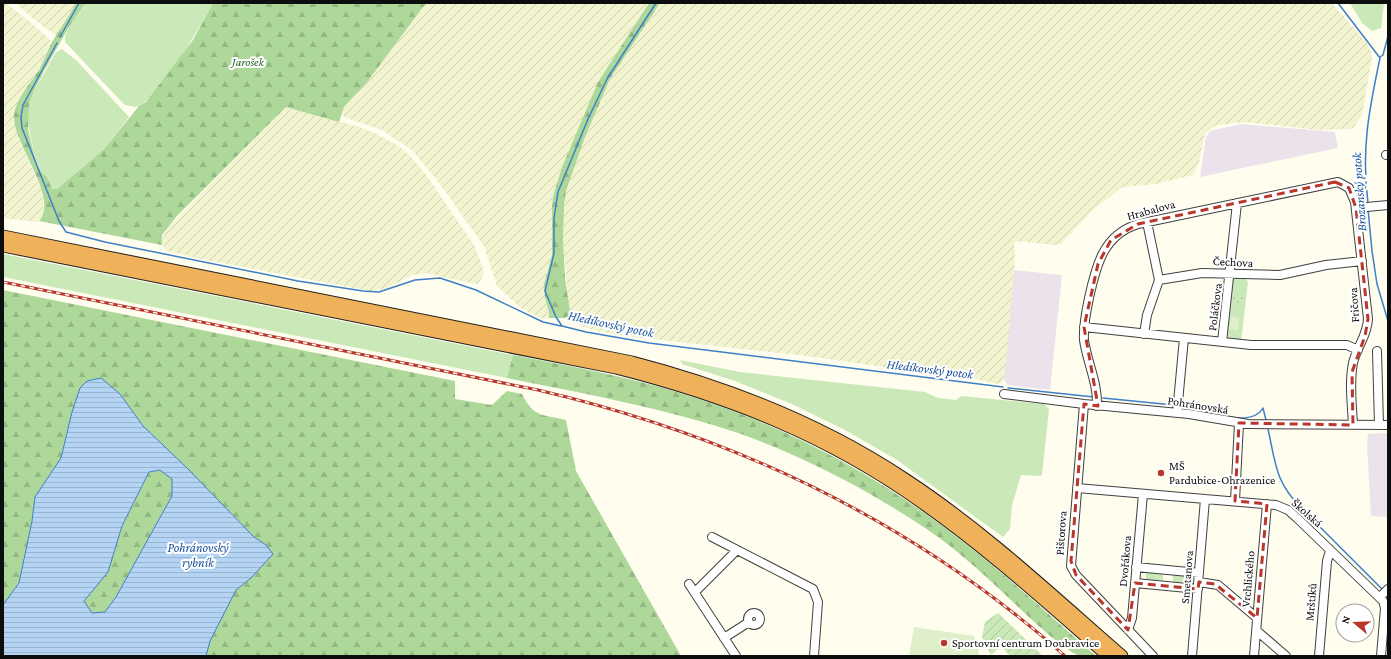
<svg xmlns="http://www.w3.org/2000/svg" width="1391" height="659" font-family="'Crimson Pro',serif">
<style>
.industrial{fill:#ece2eb}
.farmland{fill:url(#farmland-furrows)}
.grass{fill:#cbe8b9}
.forest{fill:url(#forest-firs)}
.park{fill:url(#park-dots)}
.garden{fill:url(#garden-furrows)}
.pitch{fill:#deefca}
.water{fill:url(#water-rules);stroke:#3e7fc8;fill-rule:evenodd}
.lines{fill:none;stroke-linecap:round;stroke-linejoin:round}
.stream{stroke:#3e7fc8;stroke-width:1.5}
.minor-casing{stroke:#404040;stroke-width:10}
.highway-casing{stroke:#1e1e1e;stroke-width:13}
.minor{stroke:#fff;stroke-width:8}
.highway{stroke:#efb25b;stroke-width:11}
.rail-casing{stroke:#b8362a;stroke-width:3}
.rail{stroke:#fff;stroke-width:1.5;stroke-dasharray:4.5;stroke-linecap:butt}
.marked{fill:none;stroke:#b8362a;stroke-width:3;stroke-dasharray:8 5;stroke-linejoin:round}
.poi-dot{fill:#b8362a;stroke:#fff;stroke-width:1.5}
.labels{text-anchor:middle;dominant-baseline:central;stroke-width:4;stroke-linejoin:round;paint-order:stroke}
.park-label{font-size:12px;font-style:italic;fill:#256320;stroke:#fff}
.street-label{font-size:12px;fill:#0d0d0d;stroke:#fff}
.poi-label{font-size:12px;fill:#0d0d0d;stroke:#fff;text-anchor:start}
.water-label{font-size:13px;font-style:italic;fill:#1b529b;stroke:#fff}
</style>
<defs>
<pattern id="farmland-furrows" width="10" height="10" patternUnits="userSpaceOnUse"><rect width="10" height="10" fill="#f2f3cf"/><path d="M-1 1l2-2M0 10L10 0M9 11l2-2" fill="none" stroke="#cecfb1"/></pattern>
<pattern id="forest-firs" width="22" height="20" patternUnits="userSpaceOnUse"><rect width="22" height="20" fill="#add899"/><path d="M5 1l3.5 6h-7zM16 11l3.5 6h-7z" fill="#94b883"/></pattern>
<pattern id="park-dots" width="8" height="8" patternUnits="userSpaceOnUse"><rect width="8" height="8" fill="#cbe8b9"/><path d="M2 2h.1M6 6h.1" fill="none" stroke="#adc69e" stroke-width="1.8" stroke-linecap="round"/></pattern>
<pattern id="garden-furrows" width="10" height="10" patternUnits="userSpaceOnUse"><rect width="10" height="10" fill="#cbe8b9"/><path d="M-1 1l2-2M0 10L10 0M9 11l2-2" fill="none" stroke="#adc69e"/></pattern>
<pattern id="water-rules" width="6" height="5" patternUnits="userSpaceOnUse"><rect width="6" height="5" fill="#b5d4f4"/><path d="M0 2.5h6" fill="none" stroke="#9ab5d0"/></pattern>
</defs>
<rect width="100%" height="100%" fill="#fefdee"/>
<!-- industrial -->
<path class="industrial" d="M1241,124L1335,132L1338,148L1200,177L1206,137L1210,131Z
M1014,270L1062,275L1050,390L1008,385L1004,379Z
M1388,433V517L1371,516L1367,444L1368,434Z"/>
<!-- farmland -->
<path class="farmland" d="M3,3H6L36,27L51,41L41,67L19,101L14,116L18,138L42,191L44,214L36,222L3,218Z
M15,3H76L64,25L56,35L45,28Z
M426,3H649L598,82L562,167L554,193L552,204V255L545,278V297L549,312V318L546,319L540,318L521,308L497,286L484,246L437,180L412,150L382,130L344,117L342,114L344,107L368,81Z
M660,3H1332L1369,46L1372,57L1362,115L1354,127L1350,129L1320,130L1243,122L1214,126L1205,134L1199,162L1193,175L1156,184L1123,187L1094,209L1061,244L1055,245L1016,241L1014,243L1015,261L1006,365L1003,382L999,384L974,379L963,371L951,375L932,374L808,356L617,335L583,327L572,319L568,302L563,239L564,205L566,191L585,137L610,79Z
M286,107L356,126L377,134L400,147L409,155L424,172L474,245L483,268V276L480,281L477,284L471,283L426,273L413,275L387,288L371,291L196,258L165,250L161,241L167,229Z"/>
<!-- grass -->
<path class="grass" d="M86,3H213C201,25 158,101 136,107L125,105L120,100L65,42C64,28 79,15 86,3Z
M1350,3H1384L1381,28L1372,31L1362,23Z
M62,49L77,61L129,117L103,150L57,189H52L47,177L42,173L35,158L28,123L29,106L33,93L56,52Z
M3,254L513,355L507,378L3,277Z
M1236,277L1245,278L1248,282L1241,342L1230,340L1226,333L1232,280Z
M680,360L740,372L925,392L938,398L956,400L961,396L1044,404L1049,409L1042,475L1040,476L1021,475L1012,505L1010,529L1003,537L897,460L845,430L792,404L735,381L682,364Z
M1146,572L1163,574V580H1146Z
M1173,575L1190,577V583L1173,582Z"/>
<!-- forest -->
<path class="forest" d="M76,3H86L70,25L45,69L33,93L29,106L28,129L33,150L36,162L42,173L47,177L52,189H57L103,150L139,106L146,102L193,40L213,3H426L368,81L344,107L339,122L286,107L177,216L162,235V245L39,221C60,197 12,144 14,115C16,98 31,83 39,70C44,61 47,51 52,42C60,29 69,16 76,3Z
M649,3H660L610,79L585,137L566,191L564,205L563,239L565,278L571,318H549V312L545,297L544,284L552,255V204L554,193L562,167L598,82Z
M3,290L455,381V399L492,405L507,391L522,394C534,418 542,414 566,420L576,471L681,656H206L210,641L228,603L236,590L252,577L266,545L254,537L188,469L143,426L120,394L72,412L61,459L35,497L32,521L19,583L3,605Z
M513,355C576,367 641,379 702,400C793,430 877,476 953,534C1003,572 1049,615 1096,656C1090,656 1081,657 1077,655C1054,642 1034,621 1015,604C989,579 961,553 931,532C872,492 808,458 741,434C665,408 586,394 507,378Z
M160,470L172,479V496L116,597L105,612L92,613L84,601L108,571L122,526L149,472Z"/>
<!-- park -->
<path class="park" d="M1237,294L1243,297L1244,301L1240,305L1232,301L1233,296Z"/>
<!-- garden -->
<path class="garden" d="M998,613L1043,656H1010L1001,646L991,655L982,637L985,622Z"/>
<!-- pitch -->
<path class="pitch" d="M1231,317L1239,318L1238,330L1229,329Z
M914,627L974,636L979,650L978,656H909Z"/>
<!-- water -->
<path class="water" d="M101,378L120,394L143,426L188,469L254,537L266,545L273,554L252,577L236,590L210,641L206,656H3V605L19,583L32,521L35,497L61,458L72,412L80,388L87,381ZM160,470L172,479V496L116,597L105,612L92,613L84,601L108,572L122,526L149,472Z"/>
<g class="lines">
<!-- stream -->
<path class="stream" d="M656,3L607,79L588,119L558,192L554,218V253L545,291L556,317L562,326L586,332L649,343L1003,387
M1338,3L1380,58C1369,110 1361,150 1368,203
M60,37L79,3
M57,43L23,105L21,117L22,128L59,221L66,232L105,242L298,281L363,291L379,292L415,280L440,278L476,290L543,322L561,326
M1380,57L1383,55L1388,36
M1368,209L1372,251L1377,284L1388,321
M1008,388L1094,397
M1103,398L1173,405
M1183,406C1202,409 1251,430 1263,408L1266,420
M1268,429C1276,465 1275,481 1301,508
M1308,515L1384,591"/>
<!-- minor casing -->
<g class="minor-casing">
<path id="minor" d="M1386,155H1388
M1356,208L1388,205
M1147,222L1159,280
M1084,327L1251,345H1347L1358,350
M1144,334L1147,315L1159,280L1202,273L1280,275L1326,265L1362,261
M1222,342L1237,203
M1377,351L1379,425
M1004,394L1084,404L1189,414L1248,424L1388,425
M1084,404L1071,566L1076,575L1153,656
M1097,406C1098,383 1087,362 1084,340C1083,326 1086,312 1089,298C1096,266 1103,235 1138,224L1338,182L1349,188L1355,202L1368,319C1367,337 1357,346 1353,363C1349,383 1352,405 1353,425
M1177,413L1184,338
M1077,488L1276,505L1288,510L1297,518L1383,601L1385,608L1381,656
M1235,501L1239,423
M712,537L813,589L818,602L814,656
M1136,567L1199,573
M1199,582L1218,585L1257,618
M1135,583L1198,589
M689,584L736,656
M695,592L737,550
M1380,597L1388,589
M748 619a6 6 0 1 1 12 0a6 6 0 1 1-12 0Z
M1128,630L1132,618L1143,494
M1257,631L1286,656
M724,638L749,622
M1192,656L1205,499
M1254,656L1267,504
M1319,656L1327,561L1330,551"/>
</g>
<!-- highway casing -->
<g class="highway-casing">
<path id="highway" d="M3,236L632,362C728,387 821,423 905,479C983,530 1052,595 1122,656
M3,246L616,368C727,396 827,435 921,502C987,548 1047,603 1108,656"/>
</g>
<!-- minor -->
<use href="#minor" class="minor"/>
<!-- highway -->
<use href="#highway" class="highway"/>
<!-- rail casing -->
<g class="rail-casing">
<path id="rail" d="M3,282L538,390C735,436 914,522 1065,656"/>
</g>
<!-- rail -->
<use href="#rail" class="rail"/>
</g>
<!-- marked area -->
<path class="marked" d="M1335,182L1349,188L1356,208L1368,319L1365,336L1352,372L1353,425L1239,423L1235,501L1267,504L1257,618L1215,584L1199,582L1198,589L1135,583L1128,630L1076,575L1071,561L1084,404L1098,406L1084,327L1098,264L1111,240L1138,224Z"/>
<!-- markers -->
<g class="poi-dot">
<circle cx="1161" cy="473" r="4"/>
<circle cx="944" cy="643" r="4"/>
</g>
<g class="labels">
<!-- park labels -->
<g class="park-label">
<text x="248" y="62">Jarošek</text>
</g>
<!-- street labels -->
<g class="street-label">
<text transform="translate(1151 210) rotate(-15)">Hrabalova</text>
<text transform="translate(1233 262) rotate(3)">Čechova</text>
<text transform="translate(1354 305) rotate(-94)">Fričova</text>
<text transform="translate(1215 307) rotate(-83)">Poláčkova</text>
<text transform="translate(1198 405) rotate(9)">Pohránovská</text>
<text transform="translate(1307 513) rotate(41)">Školská</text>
<text transform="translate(1061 533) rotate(-86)">Pištorova</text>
<text transform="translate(1125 561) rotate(-85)">Dvořákova</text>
<text transform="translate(1187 577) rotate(-85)">Smetanova</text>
<text transform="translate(1248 579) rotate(-85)">Vrchlického</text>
<text transform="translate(1311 602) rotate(-85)">Mrštíků</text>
</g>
<!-- poi labels -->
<g class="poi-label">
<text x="1169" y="466">MŠ<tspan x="1169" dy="14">Pardubice-Ohrazenice</tspan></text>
<text x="952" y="643">Sportovní centrum Doubravice</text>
</g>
<!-- water labels -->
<g class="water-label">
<text transform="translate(1359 192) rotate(-94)">Brozanský potok</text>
<text transform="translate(611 324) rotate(12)">Hledíkovský potok</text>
<text transform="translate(930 369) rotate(7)">Hledíkovský potok</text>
<text x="198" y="547">Pohránovský<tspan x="198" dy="15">rybník</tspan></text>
</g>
</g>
<!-- border -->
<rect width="1391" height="659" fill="none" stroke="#0d0d0d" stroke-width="8"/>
<!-- north arrow -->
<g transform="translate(1355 623) rotate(289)"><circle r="19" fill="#ffffff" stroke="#9e9e9e"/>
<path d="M0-3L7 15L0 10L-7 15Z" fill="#b8362a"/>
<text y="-6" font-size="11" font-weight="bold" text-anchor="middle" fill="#0d0d0d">N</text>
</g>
</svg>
